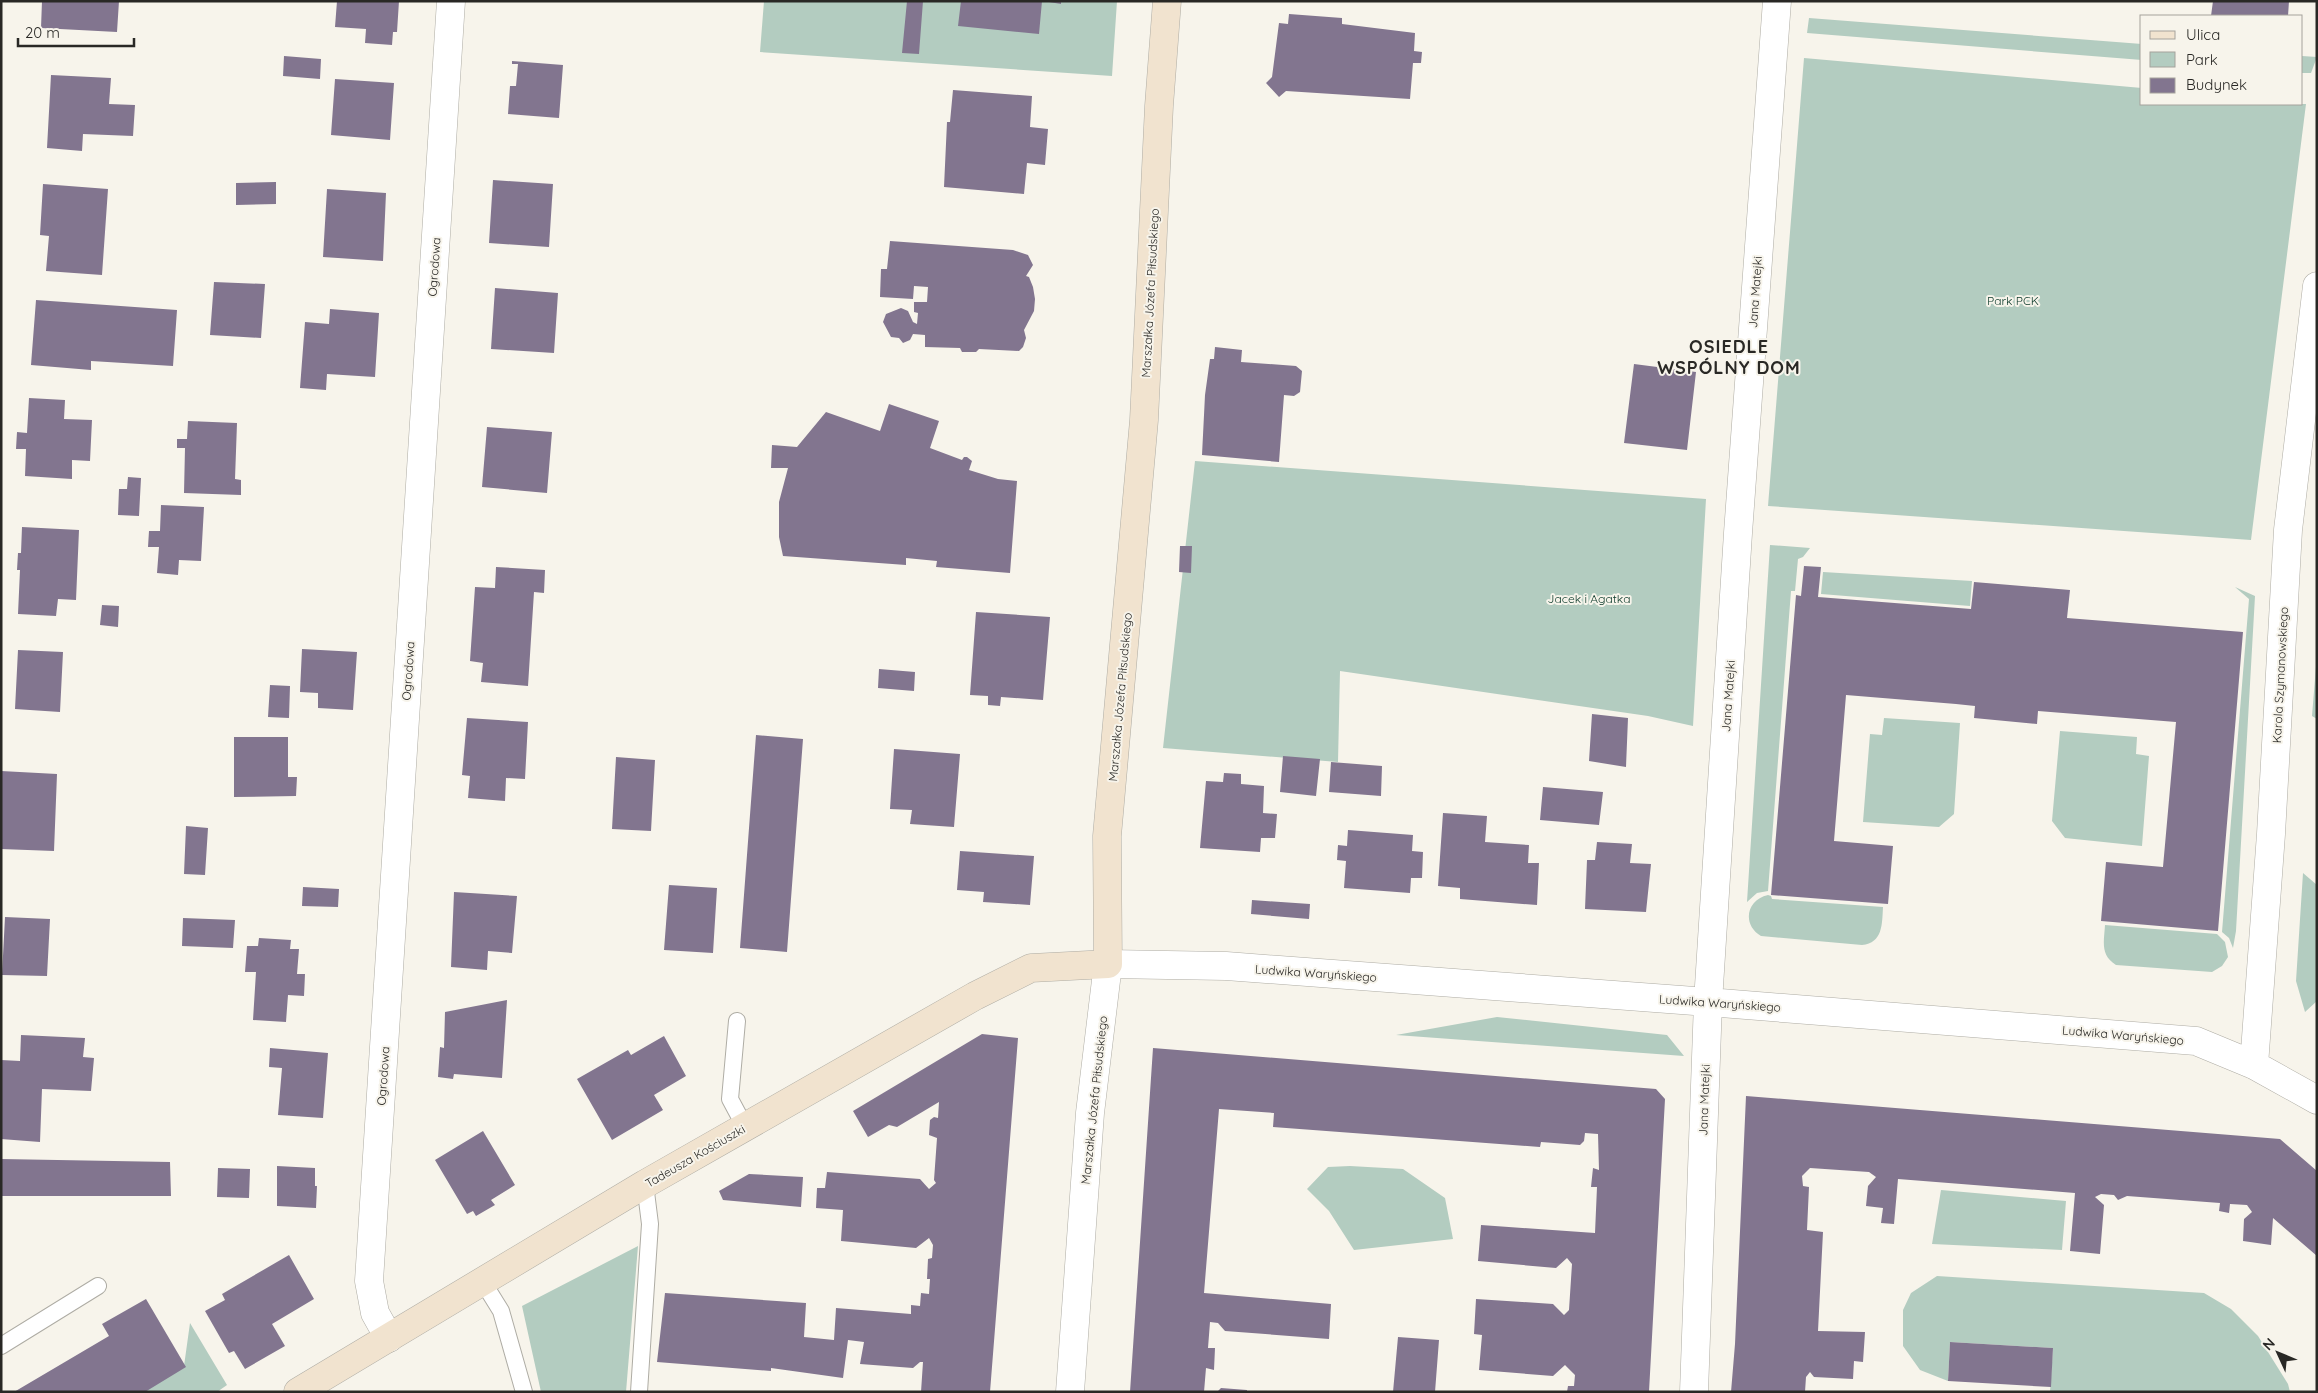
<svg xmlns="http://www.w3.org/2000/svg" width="2318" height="1393" font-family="Quicksand,sans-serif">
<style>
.green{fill:#b3ccc0}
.building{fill:#82758f}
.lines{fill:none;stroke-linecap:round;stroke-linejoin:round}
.lane-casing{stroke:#aeaca4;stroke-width:18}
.street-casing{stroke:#aeaca4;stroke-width:29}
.secondary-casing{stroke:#aeaca4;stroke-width:29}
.lane{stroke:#fff;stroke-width:16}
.street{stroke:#fff;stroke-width:28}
.secondary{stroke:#f1e3cf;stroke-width:28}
.labels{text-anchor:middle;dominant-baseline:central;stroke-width:4;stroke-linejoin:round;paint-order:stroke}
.street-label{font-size:12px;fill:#292825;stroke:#f7f4eb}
.park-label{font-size:12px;fill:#073626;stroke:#f7f4eb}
.district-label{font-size:18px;font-weight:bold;letter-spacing:1px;fill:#292825;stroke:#f7f4eb}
</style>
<rect width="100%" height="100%" fill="#f7f4eb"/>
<!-- green -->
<path class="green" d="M764,1H1117L1112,76L760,52Z
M1809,18L2142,44V60L1807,33Z
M2302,56L2317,57L2311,73H2302Z
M1804,58L2142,88V104H2306L2251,540L1768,506Z
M1195,461L1706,499L1693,726L1648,716L1340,671L1338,762L1163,748Z
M1770,545L1810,548L1803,557L1798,559L1795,591H1791L1768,891L1757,893L1747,902Z
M1823,572L1972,581L1970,606L1821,594Z
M2235,587L2255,596L2236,931L2233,948L2229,938L2222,932L2249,599Z
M2317,654V719L2312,716Z
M1884,718L1960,723L1954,814L1939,827L1863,822L1870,734L1882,735Z
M2060,731L2137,737L2136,754L2149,756L2142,846L2065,838L2052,821Z
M2303,873L2317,885V1001L2305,1012L2296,981Z
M1768,895L1771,896L1772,899L1883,907C1882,924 1883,943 1862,945L1761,936C1742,925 1746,900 1768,895Z
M2105,925L2217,934L2225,942L2228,957L2222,966L2212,972L2116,965C2100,955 2104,942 2105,925Z
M1497,1017L1667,1035L1684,1056L1396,1035Z
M1350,1166L1403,1169L1445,1198L1453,1239L1354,1250L1329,1211L1307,1189L1328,1167Z
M1941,1190L2066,1201L2062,1250L1932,1244Z
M638,1246L626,1392H541L522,1306Z
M1937,1276L2204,1293L2231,1309L2258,1336L2288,1384L2290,1392H2050L2053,1348L1950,1342L1948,1381L1920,1370L1903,1346V1310L1911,1293Z
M190,1323L227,1385L217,1392H140L184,1366Z"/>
<!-- building -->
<path class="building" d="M42,1H119L117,32L41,28Z
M337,1H399L397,32H393L392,45L365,43L366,29L335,27Z
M907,1H923L919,54L902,53Z
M961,1H1042L1039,34L958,26Z
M1043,1H1061V4Z
M2213,1H2289L2288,16H2211Z
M1289,14L1342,18V24L1415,33L1414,51L1422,52L1421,63H1413L1410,99L1286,91L1279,97L1266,83L1272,77L1279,23L1288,24Z
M284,56L321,59L320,79L283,76Z
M512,61L563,65L559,118L508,114L510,86H516L518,64H512Z
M51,75L111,78L109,104L135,105L133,136L83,134L82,151L47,148Z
M335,79L394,83L390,140L331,135Z
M953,90L1032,96L1030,127L1048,129L1045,165L1027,163L1024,194L944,187L947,122H950Z
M493,180L553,184L549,247L489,243Z
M276,182V204L236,205V183Z
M43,184L108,189L102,275L46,271L49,236L40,235Z
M327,189L386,193L383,261L323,257Z
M890,241L1013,250L1028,255L1033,265L1026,276L1029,277L1033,287L1035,299L1034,311L1024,330L1026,338L1023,347L1019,351L979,349L976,352H962L960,348L925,347V335L913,334L910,340L903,343L899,338L891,337L883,322L886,314L901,308L908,311L913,322L917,324L918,313L914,312V302H927L928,287L914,286L913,299L880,297L881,269H887Z
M214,282L265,284L261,338L210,335Z
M495,288L558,293L554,353L491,349Z
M36,300L177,310L173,366L91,361V370L31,365Z
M330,309L379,313L375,377L327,374L326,390L300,388L305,322L329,324Z
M1215,347L1242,350L1241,362L1296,366L1302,371L1300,392L1294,396L1284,395L1279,462L1202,455L1205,395L1210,359H1214Z
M1634,364L1696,372L1687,450L1624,443Z
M29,398L65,400L64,419L92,420L90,461L72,460V479L25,476L26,449H16L17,432L27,433Z
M889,404L939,421L930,448L962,460L964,457H967L972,461L969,470L998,479L1017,481L1010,573L936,567L937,561L906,558V565L783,556L779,537V502L788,468H771L772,445L797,447L826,412L880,431Z
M188,421L237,423L235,479L241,480V495L184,493L185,448H177V439H187Z
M487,427L552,432L547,493L482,487Z
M128,477L141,478L139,516L118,515L119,489H127Z
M161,505L204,507L201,561L179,560L178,575L157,573L159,547H148L149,531H160Z
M22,527L79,530L76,600L58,599L56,616L18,614L20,570H17L18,553H21Z
M1180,546H1192L1191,573L1179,572Z
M1804,566L1821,567L1818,597L1971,609L1974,582L2070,590L2067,618L2243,632L2218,931L2101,921L2106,862L2163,867L2176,722L2038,711L2037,724L1974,718L1975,706L1956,704L1846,695L1834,841L1893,846L1888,904L1771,895L1796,595L1801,596Z
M496,567L545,570L544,593L534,592L528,686L481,682L483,663L470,661L475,587L495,588Z
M102,605L119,606L118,627L100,625Z
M976,612L1050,617L1043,700L1001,697L1000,706L988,705V696L970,695Z
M302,649L357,652L353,710L318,708V693L300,692Z
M18,650L63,652L60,712L15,709Z
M879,669L915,672L914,691L878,688Z
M270,685L290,686L289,718L268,717Z
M1592,714L1628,718L1626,767L1589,761Z
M467,718L528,722L525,779L506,778L505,801L468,798L470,776L462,775Z
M756,735L803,739L787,952L740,948Z
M234,737H288V777H297L296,796L234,797Z
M894,749L960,754L954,827L910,824L912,810L890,809Z
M1283,756L1320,759L1316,796L1280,792Z
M616,757L655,760L651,831L612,829Z
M1331,762L1382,766L1381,796L1329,792Z
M1,771L57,774L54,851L1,849Z
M1224,773L1241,774V784L1264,786L1263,813L1277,814L1275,838H1261L1260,852L1200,848L1206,781L1223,782Z
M1543,787L1603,792L1599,825L1540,820Z
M1443,813L1487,816L1485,842L1529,845L1528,863H1539L1537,905L1460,899V888L1438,886Z
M186,826L208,828L205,875L184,874Z
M1348,830L1413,835L1412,851L1423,852L1422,878H1411L1410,893L1344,888L1346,861L1337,860L1338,845L1347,846Z
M1597,842L1632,844L1630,863L1651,864L1646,912L1585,909L1587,860H1595Z
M960,851L1034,856L1030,905L983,902L984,892L957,890Z
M669,885L717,888L713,953L664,950Z
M303,887L339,889L338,907L302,906Z
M454,892L517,896L512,953L488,951L487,970L451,967Z
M1252,900L1310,904L1309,919L1251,914Z
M5,917L50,919L47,976L2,975Z
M183,918L235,920L233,948L182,946Z
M259,938L291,940L290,949H299L297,974H305L304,996L288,995L286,1022L253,1020L256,972H245L247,946H258Z
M507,1000L502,1078L454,1074L453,1079L438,1077L440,1047L444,1048L445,1012Z
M982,1034L1018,1038L990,1392H921L923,1362H920L913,1368L860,1364L864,1342L848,1340L843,1378L771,1368V1371L657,1362L665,1293L806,1303L804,1337L834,1340L836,1308L911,1314V1305L920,1306L921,1293L929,1294L930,1279H927L928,1259L932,1258L933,1245L929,1238L916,1248L841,1241L843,1210L816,1208L817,1188H825L827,1172L920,1179L929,1189L936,1183L934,1180L937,1138L929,1135L930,1120L934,1117L938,1118L939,1102L897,1127L889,1125L868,1137L853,1111Z
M21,1035L85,1038L83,1057L94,1058L91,1091L42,1089L40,1142L1,1139V1060L20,1061Z
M664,1036L686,1076L654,1095L663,1110L612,1140L577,1079L628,1050L631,1055Z
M270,1048L328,1053L323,1118L278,1115L282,1068L269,1067Z
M1153,1048L1656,1089L1665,1099L1649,1392H1567L1568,1386H1574L1575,1375L1565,1365L1553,1376L1479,1370L1482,1335L1474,1334L1476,1299L1553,1304L1564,1315L1569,1310L1572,1264L1567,1258L1556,1268L1478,1261L1481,1225L1595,1233L1597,1187H1591L1593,1168L1599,1170L1598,1134L1585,1133L1584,1141L1580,1145L1541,1142L1540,1147L1273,1127L1274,1113L1219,1109L1204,1293L1331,1304L1329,1339L1225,1331L1218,1323L1210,1322L1208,1348H1215L1214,1370L1206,1368L1204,1392H1130Z
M1746,1096L2280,1139L2317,1171V1256L2273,1218L2271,1245L2243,1241L2244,1219L2252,1212L2247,1205L2230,1204L2229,1213L2219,1211L2220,1203L2127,1196L2118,1200L2114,1195L2101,1194L2095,1197L2104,1205L2100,1254L2070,1251L2075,1193L1898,1179L1894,1224L1881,1223L1883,1208L1866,1206L1868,1186L1876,1177L1869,1172L1810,1168L1802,1176L1803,1186L1809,1187L1807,1230L1823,1232L1818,1331L1865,1332L1863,1362L1854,1361L1853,1379L1814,1377L1810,1372L1806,1377L1805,1392H1731L1735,1344Z
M483,1131L515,1185L491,1200L495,1205L476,1216L473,1211L467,1214L435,1160Z
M1,1159L170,1162L171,1196H1Z
M277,1166L315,1168V1186H317L316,1208L277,1206Z
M218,1168L250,1169L249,1198L217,1197Z
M749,1174L803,1177L801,1207L723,1200L719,1191Z
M289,1255L314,1299L272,1324L285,1346L245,1369L234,1351L229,1353L205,1311L225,1300L222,1294Z
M146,1299L186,1367L145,1392H14L109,1336L102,1324Z
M1398,1337L1439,1340L1435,1392H1393Z
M1950,1342L2053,1348L2051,1387L1948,1381Z
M1221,1388L1247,1390V1392H1217Z"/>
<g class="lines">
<!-- lane casing -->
<g class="lane-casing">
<path id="lane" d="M737,1021L730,1099L745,1127
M483,1282L501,1311L524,1392
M1,1346L98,1286
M639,1392L650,1224L645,1184"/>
</g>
<!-- street casing -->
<g class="street-casing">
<path id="street" d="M2254,1065L2271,834L2288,530L2317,286
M389,1338L375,1313L369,1281L451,1
M1070,1392L1090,1113L1108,964L1226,966L1708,1002L2196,1041L2254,1065L2317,1100
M1694,1392L1708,1002L1738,533L1777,1"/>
</g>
<!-- secondary casing -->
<g class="secondary-casing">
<path id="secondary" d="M298,1392L645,1184L975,996L1031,968L1108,964L1107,836L1144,420L1159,106L1167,1"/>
</g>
<!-- lane -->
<use href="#lane" class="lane"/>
<!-- street -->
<use href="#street" class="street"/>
<!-- secondary -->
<use href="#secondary" class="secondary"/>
</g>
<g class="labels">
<!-- street labels -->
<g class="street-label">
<text transform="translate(434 267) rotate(-86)">Ogrodowa</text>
<text transform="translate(1755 292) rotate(-86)">Jana Matejki</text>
<text transform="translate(1150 293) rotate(-87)">Marszałka Józefa Piłsudskiego</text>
<text transform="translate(408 671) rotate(-86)">Ogrodowa</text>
<text transform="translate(2280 675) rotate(-87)">Karola Szymanowskiego</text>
<text transform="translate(1728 696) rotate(-86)">Jana Matejki</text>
<text transform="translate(1120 697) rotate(-85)">Marszałka Józefa Piłsudskiego</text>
<text transform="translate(1316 973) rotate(4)">Ludwika Waryńskiego</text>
<text transform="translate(1720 1003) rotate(4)">Ludwika Waryńskiego</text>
<text transform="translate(2123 1035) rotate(5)">Ludwika Waryńskiego</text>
<text transform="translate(383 1076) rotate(-86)">Ogrodowa</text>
<text transform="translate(1094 1100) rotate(-84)">Marszałka Józefa Piłsudskiego</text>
<text transform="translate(1704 1100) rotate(-88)">Jana Matejki</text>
<text transform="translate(695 1156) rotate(-30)">Tadeusza Kościuszki</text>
</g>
<!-- park labels -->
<g class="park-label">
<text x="2013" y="300">Park PCK</text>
<text x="1589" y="598">Jacek i Agatka</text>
</g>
<!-- district labels -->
<g class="district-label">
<text x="1729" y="346">OSIEDLE<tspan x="1729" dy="21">WSPÓLNY DOM</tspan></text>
</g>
</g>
<!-- border -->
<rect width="2318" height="1393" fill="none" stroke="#292825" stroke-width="5"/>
<!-- legend -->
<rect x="2140" y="15" width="162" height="90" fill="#f7f4eb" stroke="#a5a29c"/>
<rect x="2150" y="31" width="25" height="8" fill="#f1e3cf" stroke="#a5a29c"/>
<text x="2186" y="40" font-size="15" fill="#292825">Ulica</text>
<rect x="2150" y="52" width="25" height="15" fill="#b3ccc0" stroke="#a5a29c"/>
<text x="2186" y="65" font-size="15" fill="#292825">Park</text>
<rect x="2150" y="78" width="25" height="15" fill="#82758f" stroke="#a5a29c"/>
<text x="2186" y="90" font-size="15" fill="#292825">Budynek</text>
<!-- north arrow -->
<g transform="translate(2278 1353) rotate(314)" stroke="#f7f4eb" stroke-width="4" paint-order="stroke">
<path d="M0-4L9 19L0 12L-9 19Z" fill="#292825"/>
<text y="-8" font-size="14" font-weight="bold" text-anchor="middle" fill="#292825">N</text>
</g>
<!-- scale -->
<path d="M18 38v8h116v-8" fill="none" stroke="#292825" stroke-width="2.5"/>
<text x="25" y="38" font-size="15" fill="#292825" stroke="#f7f4eb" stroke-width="4" paint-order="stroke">20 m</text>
</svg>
